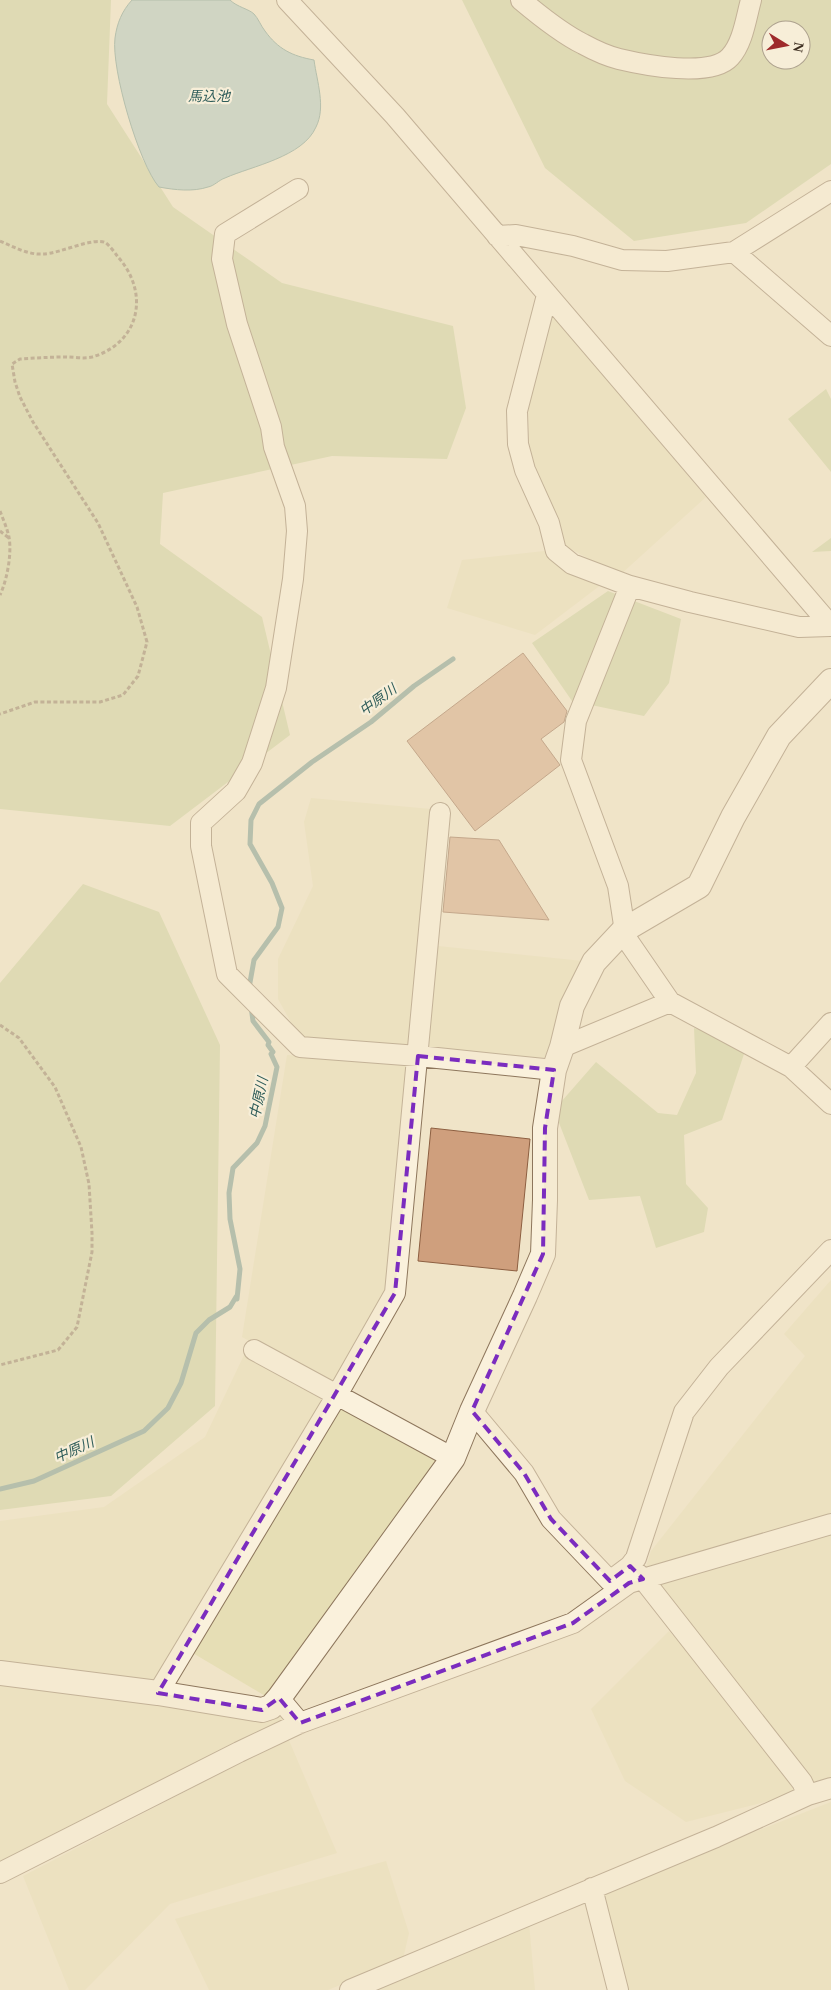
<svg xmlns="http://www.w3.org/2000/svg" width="831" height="1990" font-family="'Times New Roman','Noto Sans JP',serif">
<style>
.farmland{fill:#e6deb5}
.green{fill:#c9cf9b;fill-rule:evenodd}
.water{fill:#a9c4bc;stroke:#6f938a}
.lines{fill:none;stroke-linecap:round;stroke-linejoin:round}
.stream{stroke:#6f938a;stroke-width:5}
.building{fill:#cf9f7d;stroke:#8d5f41}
.minor-casing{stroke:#8d765c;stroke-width:22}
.tertiary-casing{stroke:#8d765c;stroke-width:26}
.path{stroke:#8d765c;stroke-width:3;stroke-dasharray:4 2.5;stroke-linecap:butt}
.minor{stroke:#faf1dc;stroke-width:20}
.tertiary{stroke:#faf1dc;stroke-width:24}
.marked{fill:none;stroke:#7b2cbf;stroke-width:4;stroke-dasharray:10 6;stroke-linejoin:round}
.labels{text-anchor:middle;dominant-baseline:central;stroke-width:4.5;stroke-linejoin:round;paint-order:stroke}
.water-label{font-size:14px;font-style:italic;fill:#2f5d5a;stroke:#f7eed8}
</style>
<rect width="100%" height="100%" fill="#f0e4c8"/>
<!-- farmland -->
<path class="farmland" d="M551,314L706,497L620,575L563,545L530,462L528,402Z
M553,550L602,584L535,635L447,608L462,560Z
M311,798L431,809L409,1047L302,1042L278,999V959L313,886L304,822Z
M438,946L583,961L548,1058L427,1049Z
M287,1055L410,1064L390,1293L335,1386L242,1337Z
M831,1280V1516L646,1567L651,1551L805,1356L784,1334Z
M245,1353L327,1397L155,1683L0,1662V1521L104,1507L205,1437Z
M340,1402L438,1457L439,1464L267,1697L191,1652Z
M831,1530V1781L815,1788L655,1579Z
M669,1631L721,1690L798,1788L793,1795L686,1822L625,1781L591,1709Z
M0,1681L282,1714L289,1721L0,1864Z
M288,1738L337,1853L170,1904L85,1990H69L23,1876Z
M831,1802V1990H625L602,1892Z
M386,1861L409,1933L403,1959L328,1990H209L175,1919Z
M529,1923L535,1990H371Z"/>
<!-- green -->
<path class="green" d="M0,0H111L107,104L173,207L282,283L453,326L466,408L447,459L332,456L163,493L160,544L262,617L290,735L170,826L0,809Z
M462,0H831V164L746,223L634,241L545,168ZM771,30H801V60H771Z
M826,389L831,399V472L788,419Z
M831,538V551L812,552Z
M608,591L681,619L669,683L644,716L572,701L532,643Z
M83,884L159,912L220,1045L215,1406L111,1496L0,1510V983Z
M694,1028L719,1036L744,1054L722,1120L684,1135L686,1184L708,1208L704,1232L656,1248L640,1196L589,1200L554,1110L596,1062L658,1113L677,1115L696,1073Z"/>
<!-- water -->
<path class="water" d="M132,0H230C237,7 249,9 254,14C258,18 261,26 265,31C278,49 292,56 314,60C317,82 326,107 316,127C303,157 252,166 225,178C219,180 214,186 208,187C193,192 175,190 159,187C139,164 111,69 115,38C117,23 122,11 132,0Z"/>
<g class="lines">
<!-- stream -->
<path class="stream" d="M249,988L254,960L278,927L282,908L272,883L250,844L251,820L259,804L312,762L371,722L414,686L453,659
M0,1489L34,1481L144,1431L168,1408L181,1383L196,1333L209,1320L230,1307L236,1297L237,1299L240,1269L230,1219L229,1193L233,1168L257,1143L265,1126L277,1067L271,1054L273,1052L268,1045L269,1042L253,1021L251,1006"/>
</g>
<!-- building -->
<path class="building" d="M523,653L567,711L564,722L541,739L560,765L475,831L407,741Z
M450,837L499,840L549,920L443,912Z
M431,1128L530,1139L517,1271L418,1261Z"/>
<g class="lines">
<!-- minor casing -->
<g class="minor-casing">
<path id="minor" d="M287,0L395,116L831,626
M521,0C540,16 561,33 583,44C594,50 607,56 619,59C644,65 711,78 730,57C743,43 746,18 751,0
M298,189L225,234L222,259L237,324L271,427L274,447L295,506L297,531L293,579L276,688L252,763L236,791L201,823V846L227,974L300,1047L418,1056L554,1070
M497,236L516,235L573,246L622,260L667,261L734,252L831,191
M734,252L831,336
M547,295L517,411L518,444L525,470L549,523L556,551L572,564L630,586L690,602L799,627L830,626
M630,586L576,721L571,760L618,886L626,938L670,1002L791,1067L831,1104
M562,1047L670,1002
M791,1067L831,1023
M254,1350L453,1458
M472,1411L524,1473L551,1519L610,1581L630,1566L643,1579L802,1782L808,1795
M630,1566L636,1558L684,1412L719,1367L831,1250
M158,1693L337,1395L395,1293L440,813
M279,1698L300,1723
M0,1873L239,1752L300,1723L573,1623L629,1583L831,1524
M592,1888L618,1990
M350,1990L716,1837L808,1795L831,1788"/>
</g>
<!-- tertiary casing -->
<g class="tertiary-casing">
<path id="tertiary" d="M0,1673L158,1693L262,1710L271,1707L279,1698L453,1458L472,1411L525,1296L543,1254L545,1200V1128L554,1070L562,1047L572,1006L594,962L624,930L699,886L733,817L779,736L831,681"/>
</g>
<!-- path -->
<path class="path" d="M0,241C14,247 28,255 43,254C59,254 95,236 106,243C110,246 115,253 118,257C150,293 140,343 92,357C84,359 74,357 66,357C50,357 35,358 20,359L12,364L15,382L20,397L33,422L98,523L137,607L147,642L138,676L123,695L100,702H35L0,714
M0,511C3,519 7,528 9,537C12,554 7,580 0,595
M0,531L9,538
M0,1025L19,1038L55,1087L81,1147L89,1184L92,1233V1252L77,1327L58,1350L0,1365"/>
<!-- minor -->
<use href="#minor" class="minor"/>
<!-- tertiary -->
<use href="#tertiary" class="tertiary"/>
</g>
<!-- marked area -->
<path d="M0 0H831V1990H0ZM418,1056L554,1070L545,1128L543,1254L472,1411L524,1473L551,1519L610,1581L630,1566L643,1579L629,1583L573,1623L300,1723L279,1698L262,1710L158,1693L395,1293Z" fill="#f0e4c8" fill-opacity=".55" fill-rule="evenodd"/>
<path class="marked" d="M418,1056L554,1070L545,1128L543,1254L472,1411L524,1473L551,1519L610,1581L630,1566L643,1579L629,1583L573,1623L300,1723L279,1698L262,1710L158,1693L395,1293Z"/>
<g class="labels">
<!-- water labels -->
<g class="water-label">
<text x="209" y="96">馬込池</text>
<text transform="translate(378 700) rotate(-36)">中原川</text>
<text transform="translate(259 1098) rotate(-78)">中原川</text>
<text transform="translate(74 1450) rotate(-24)">中原川</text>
</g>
</g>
<!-- north arrow -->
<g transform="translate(786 45) rotate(100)"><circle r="24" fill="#f7eed8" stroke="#ada18e"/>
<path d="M0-4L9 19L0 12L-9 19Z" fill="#9e2a2b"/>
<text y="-8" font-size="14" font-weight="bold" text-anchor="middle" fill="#3d2e20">N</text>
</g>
</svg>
